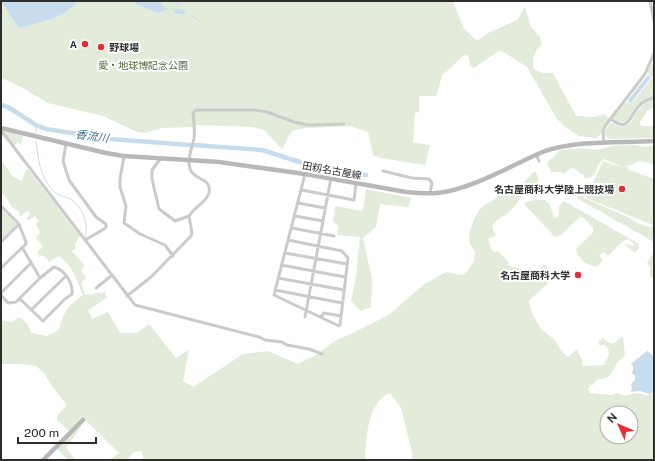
<svg xmlns="http://www.w3.org/2000/svg" width="655" height="461" font-family="'Public Sans','Noto Sans JP',sans-serif">
<style>
.green{fill:#e3ecdb;fill-rule:evenodd}
.water{fill:#c7dcec}
.lines{fill:none;stroke-linecap:round;stroke-linejoin:round}
.stream{stroke:#c7dcec;stroke-width:1}
.river{stroke:#c7dcec;stroke-width:4.5}
.street{stroke:#cbcbcb;stroke-width:3}
.secondary{stroke:#b8b8b8;stroke-width:4.5}
.poi-dot{fill:#e82c32;stroke:#fff;stroke-width:1.5}
.labels{text-anchor:middle;dominant-baseline:central;stroke-width:4;stroke-linejoin:round;paint-order:stroke}
.poi-label{font-size:10px;font-weight:bold;fill:#2e2e2e;stroke:#fff;text-anchor:end}
.park-label{font-size:10px;fill:#4f6a3a;stroke:#fff}
.street-label{font-size:10px;fill:#2e2e2e;stroke:#fff}
.water-label{font-size:11px;font-style:italic;fill:#3a6c91;stroke:#fff}
</style>
<rect width="100%" height="100%" fill="#fff"/>
<!-- green -->
<path class="green" d="M1,1H453L464,29L476,40L480,39L488,33L517,20L525,7L531,27L540,36L542,45C533,53 532,58 534,69L543,73H553L576,116L595,117L604,114L609,118L602,129L601,134L596,138L579,136L565,127L557,119L527,67L500,50L474,68L470,66L469,58L467,55L463,56L442,76L436,96H419V112L415,113L413,142L430,145L425,165L380,158L373,155L368,132L350,126L306,128L292,131L282,149L264,130L253,127L197,125H194V127L161,128L145,133L137,132L103,116L48,103L21,87L1,78Z
M654,60V96L640,103L628,119L624,122H617L613,118L627,101L632,103L652,77L647,73Z
M654,98V107L647,111L640,122L641,126H654V138L609,139L605,135V131L610,123C615,123 619,128 625,126C633,123 635,112 641,107C644,103 649,101 654,98Z
M5,131L23,136L21,145L18,142L14,146L5,134Z
M634,145L646,147L654,145V166L650,163L639,161L632,165L626,166L629,168L627,169L654,179V222L653,225L586,198L589,190L584,198L630,218C635,223 643,225 650,227L654,225V242L576,198L579,194H582L590,181V189L603,161L624,168L604,159C594,165 599,179 584,178V175L581,174L574,168H571L564,174L560,172H551L547,163L560,150L581,148L596,150L613,146Z
M3,162L13,177L22,181L26,170L28,169L80,236L75,244V249L72,251L84,265L81,271L86,278L81,283L85,295L105,292L107,298L88,310L92,319L108,312L120,333H137L149,324L176,358L189,349L183,381L193,387L243,354L268,351L298,364L316,355L333,342L365,327L390,314L423,285L446,272L462,275L467,272L474,261L475,252C472,247 469,244 469,238C469,230 477,210 483,206C490,201 492,203 498,195C510,195 526,182 533,172H536L539,180L524,192L516,205L506,215L498,219L492,226L494,232L497,235L488,239L492,250L495,252L498,251L509,262L508,266L521,269L530,278L545,264L551,276L548,283L529,301L532,313L541,329L555,340L561,350L568,357L577,349L582,360V366L604,365C607,356 613,354 605,345H599L598,342L604,337V340L613,344L623,336L625,355C622,358 618,361 616,365C609,377 612,377 597,380L593,385H590L588,390L590,393L611,395L617,393L625,396L636,393L647,395L654,393V460H412V452L401,408L390,393C366,404 367,437 365,460H144L141,451L134,452L127,460H109L119,453L83,418L69,431L57,420V416L67,405L53,388L44,373L36,366L22,364H1V320L11,322L19,317L27,323L32,333L47,336L59,330C65,309 66,308 83,295C77,281 73,264 58,256L49,262C47,258 44,255 40,256L37,252L43,247L36,238L40,233L36,224L38,221L35,216L29,220L26,219L31,213L27,211L20,217L19,212L11,206L4,194H1V163ZM607,413H631V437H607Z
M366,189L411,198L408,207L380,204L376,227L363,238L372,279L371,307L360,311L351,301L356,277L360,237L337,235L339,226L333,221L335,206L363,211Z
M535,200H545L550,205L554,218L559,216V206L564,201L639,244V248L635,253L624,244L634,246V244L628,239L622,242L608,256L604,252L599,255L603,260L597,267C586,264 578,260 576,249L593,232V228L584,218L580,217L561,235L555,237L524,204L527,202Z
M1,209L16,223V225L3,238L1,237Z
M654,252V280L650,276V267L647,263Z
M80,424L81,427L66,448L76,460H68L56,448Z"/>
<!-- water -->
<path class="water" d="M1,1H78C63,19 40,22 19,28Z
M135,1H160L162,6L172,10L167,9L158,13L136,4Z
M648,75L651,77L631,103L628,100Z
M647,351L654,356V392L649,394L640,391L630,392L632,390L631,384L635,380V376L631,372L633,371V366L631,364Z"/>
<g class="lines">
<!-- stream -->
<path class="stream" d="M172,10L182,1
M191,16L200,21
M650,76L654,68
M36,133V125
M36,141C38,156 39,170 47,183C51,188 55,194 61,196C64,197 67,197 70,199C82,207 89,222 85,237"/>
<!-- river -->
<path class="river" d="M176,11L183,12
M1,105L8,107L36,125L46,129L110,139L190,145
M194,145L234,148
M236,148L262,150L309,165L366,175"/>
<!-- street -->
<path class="street" d="M650,1L654,21
M611,119C629,134 630,114 640,105C643,101 649,100 654,97
M2,129L3,133L135,305L259,337L265,340L282,342L287,345L309,349L322,354
M604,143L603,131L605,126L645,74L654,53
M66,144L63,161L69,180L96,217L106,224V227L104,229L85,240
M536,154L539,161
M124,156L120,179V187L126,206L124,223L140,234L165,245L173,256
M161,158L152,170V179L159,209L175,221L189,216C194,207 207,202 209,193C212,177 194,181 190,169C187,159 192,148 194,138C195,130 194,121 193,113L196,110H254L267,112L294,122L308,125L344,124
M383,171L412,178L429,179L432,183L430,193
M302,190L354,200L356,183
M298,203L325,208
M1,206L19,224L26,242V244L1,268
M295,216L323,221
M292,228L334,236
M288,240L342,251L348,258L340,325L339,326L274,295L305,174
M1,242L19,224
M285,253L347,264
M281,265L345,277
M278,278L344,290
M96,288L111,276
M275,290L342,303
M1,293L31,263
M1,295L8,303L16,302L40,278L22,247
M127,296L151,277L191,236L192,233L189,216
M20,299L43,321L65,299L72,294C73,283 65,270 54,267L40,278
M31,310L66,276
M305,317L331,178
M321,317L324,313L341,316"/>
<!-- secondary -->
<path class="secondary" d="M1,128L106,153L124,156L219,162L305,174L406,192C416,193 427,194 437,193C471,190 513,164 545,151C580,140 618,143 654,141
M43,460L83,420"/>
</g>
<!-- markers -->
<g class="poi-dot">
<circle cx="85" cy="44" r="4"/>
<circle cx="101" cy="47" r="4"/>
<circle cx="622" cy="189" r="4"/>
<circle cx="578" cy="275" r="4"/>
</g>
<g class="labels">
<!-- poi labels -->
<g class="poi-label">
<text x="77" y="44">A</text>
<text x="109" y="47" text-anchor="start">野球場</text>
<text x="614" y="189">名古屋商科大学陸上競技場</text>
<text x="570" y="275">名古屋商科大学</text>
</g>
<!-- park labels -->
<g class="park-label">
<text x="143" y="65">愛・地球博記念公園</text>
</g>
<!-- street labels -->
<g class="street-label">
<text transform="translate(332 170) rotate(10)">田籾名古屋線</text>
</g>
<!-- water labels -->
<g class="water-label">
<text transform="translate(92 136) rotate(8)">香流川</text>
</g>
</g>
<!-- border -->
<rect width="655" height="461" fill="none" stroke="#2e2e2e" stroke-width="4"/>
<!-- north arrow -->
<g transform="translate(619 425) rotate(315)"><circle r="19" fill="#ffffff" stroke="#ababab"/>
<path d="M0-3L7 15L0 10L-7 15Z" fill="#e82c32"/>
<text y="-6" font-size="11" font-weight="bold" text-anchor="middle" fill="#2e2e2e">N</text>
</g>
<!-- scale -->
<path d="M18 437v6h78v-6" fill="none" stroke="#2e2e2e" stroke-width="2"/>
<text x="24" y="437" font-size="12" fill="#2e2e2e" stroke="#ffffff" stroke-width="3" paint-order="stroke">200 m</text>
</svg>
